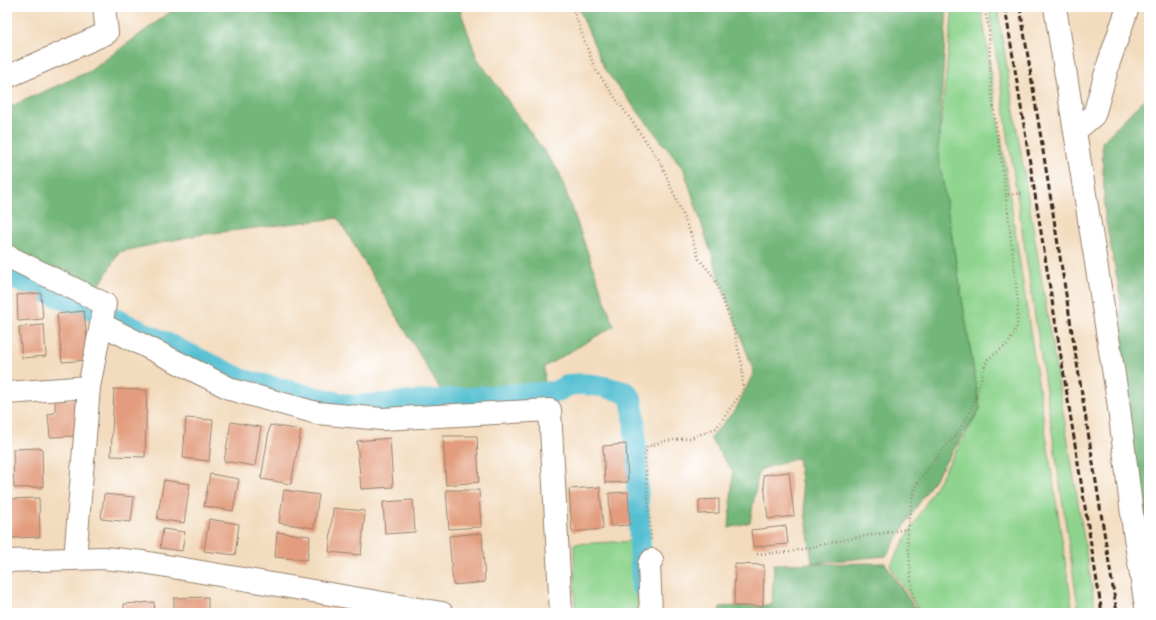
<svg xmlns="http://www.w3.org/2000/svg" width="1156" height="620" font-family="Delius,sans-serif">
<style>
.green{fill:#8ed48e;stroke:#647f56}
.forest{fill:#72b679;stroke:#56704c}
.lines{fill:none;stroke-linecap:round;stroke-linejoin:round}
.canal{stroke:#57c0d3;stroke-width:22}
.building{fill:#e39d7e}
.minor-casing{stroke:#97826e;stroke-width:24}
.path{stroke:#97826e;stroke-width:2.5;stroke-dasharray:1 3;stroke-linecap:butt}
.minor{stroke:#fff;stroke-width:22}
.rail{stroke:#3b2a1e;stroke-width:3;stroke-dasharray:6 3;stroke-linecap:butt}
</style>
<rect width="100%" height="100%" fill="#fff"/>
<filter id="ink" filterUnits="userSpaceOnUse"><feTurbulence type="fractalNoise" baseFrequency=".025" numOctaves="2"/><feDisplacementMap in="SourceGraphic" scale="8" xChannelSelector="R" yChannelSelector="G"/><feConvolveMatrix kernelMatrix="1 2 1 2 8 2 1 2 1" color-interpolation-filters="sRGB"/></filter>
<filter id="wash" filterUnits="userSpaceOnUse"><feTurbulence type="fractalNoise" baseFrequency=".012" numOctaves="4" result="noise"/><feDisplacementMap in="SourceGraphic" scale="16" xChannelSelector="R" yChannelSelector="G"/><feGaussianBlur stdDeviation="0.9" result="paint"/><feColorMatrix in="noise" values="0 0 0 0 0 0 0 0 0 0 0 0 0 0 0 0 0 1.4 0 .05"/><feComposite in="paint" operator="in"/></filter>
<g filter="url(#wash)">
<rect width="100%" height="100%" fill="#f3dbbd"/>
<!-- green -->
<path class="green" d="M953,7H981L1073,613H921L890,566L980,409L938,152Z
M989,7H997L1096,613H1079Z
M635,541L638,613H575L574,544Z"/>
<!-- forest -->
<path class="forest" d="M177,7H459L477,58L559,172L614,326L544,367L545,398L449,404L338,218L197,235L119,252L92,298L7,264V108L90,71Z
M578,7H947L938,152L980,409L910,517L886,556L812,563L798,458L759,470L750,522L729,528L733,472L710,438L736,409L754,372L719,277L684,170L605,70Z
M1149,94V613L1130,499L1120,294L1105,217L1102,142Z
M885,563L918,613H719L720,607L772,605L774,564Z"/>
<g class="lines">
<!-- canal -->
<path class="canal" d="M7,276L117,320L243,380L351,406L556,392C559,390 564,387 567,386C583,381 611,388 627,393L631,399L634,415L642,586"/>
</g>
<g id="blocks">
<!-- building -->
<path class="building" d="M41,293L43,319L18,321L17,295Z
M84,311L89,360L62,362L57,314Z
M44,325L46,356L22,358L19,327Z
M114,389L147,390L145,457L111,456Z
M76,399L78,436L50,437L48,414L55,413V400Z
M186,418L213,420L209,461L183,458Z
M231,422L261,427L255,466L224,461Z
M270,425L301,430L291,484L261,479Z
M443,436H477L479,482L446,485Z
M390,438L393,487L361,489L357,441Z
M626,444L628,482L605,483L603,446Z
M42,448L43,487L14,488L13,449Z
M789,472L794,516L768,519L763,475Z
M210,474L239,479L233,511L204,506Z
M164,480L190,484L184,523L157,519Z
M600,487L603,529L572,532L569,489Z
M284,490L319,495L314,528L279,523Z
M446,490H479L481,527L449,529Z
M628,492L630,525L610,526L609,493Z
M104,494L134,497L131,522L101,519Z
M39,498L40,537L11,538L10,499Z
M719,499V513L699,514V500Z
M413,500L415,532L385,534L383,502Z
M333,508L365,511L361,555L329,552Z
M209,519L239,524L235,555L204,551Z
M786,526L788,544L753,547L751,530Z
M163,529L185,532L182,551L160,548Z
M277,532L310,536L307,560L275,557Z
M482,533L485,582L453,585L449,536Z
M735,564L764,565L763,606H734Z
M208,597V613H174V598Z
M154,602L155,613H124V604Z"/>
</g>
</g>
<g filter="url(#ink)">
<use href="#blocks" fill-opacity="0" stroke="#97826e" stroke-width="1"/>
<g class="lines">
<!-- minor casing -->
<g class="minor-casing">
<path id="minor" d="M1055,7L1118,400L1134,531L1147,613
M7,77L107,33L104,7
M1075,131L1094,115L1109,62L1128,7
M7,256L105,304L89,387L75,559
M101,324L233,390L317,413L382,419L550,410L561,613
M7,393L89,387
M7,561L103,558L143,562L442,613
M651,613L649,564L652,560"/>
</g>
<!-- path -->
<path class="path" d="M572,7L595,69L660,161L690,232L699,259L714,277L733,327L742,365L743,391L716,428L691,438L664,441L647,447L645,456L651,540
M984,7L989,30L991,89L1006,195
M757,554L789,552L848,539L907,529
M916,613L912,590L907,529L914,488L932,463L959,431L974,403L987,360L1009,343L1017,326L1018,302L1006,195L1024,193"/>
<!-- minor -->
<use href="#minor" class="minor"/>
<!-- rail -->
<path class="rail" d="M1005,7L1102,613
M1020,7L1117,613"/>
</g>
</g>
<!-- margin -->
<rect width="1156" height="620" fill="none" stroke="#fff" stroke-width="24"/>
</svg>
